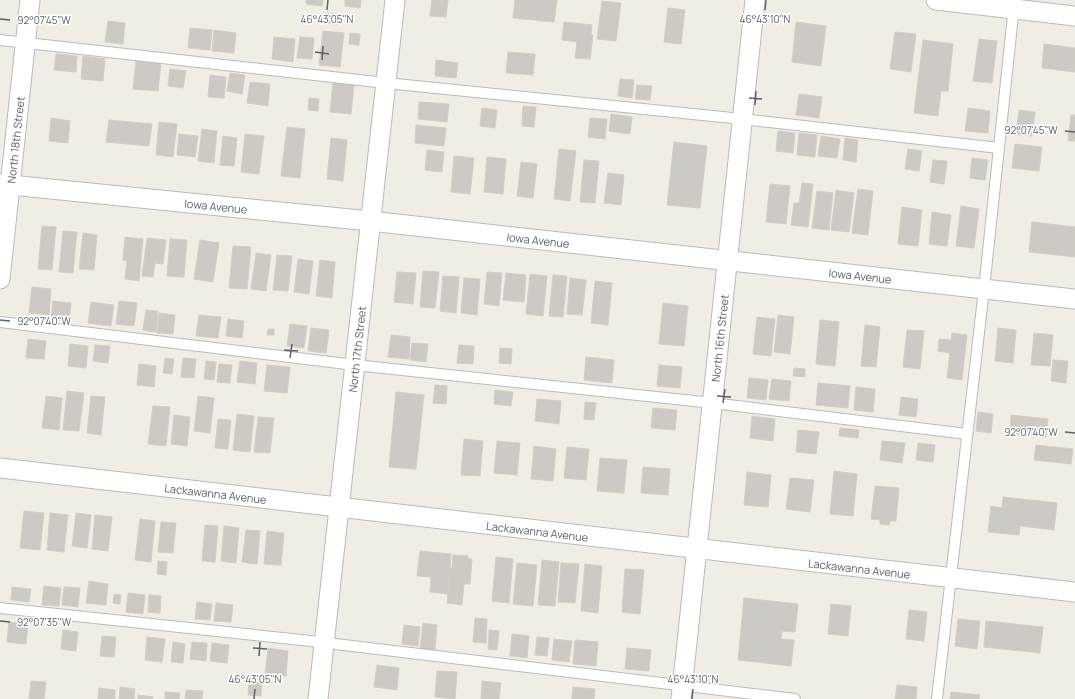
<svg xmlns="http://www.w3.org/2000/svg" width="1075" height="699" font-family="Manrope,sans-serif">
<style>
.building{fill:#cdc9c4;stroke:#d5cec2}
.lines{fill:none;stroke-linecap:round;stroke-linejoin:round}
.lane-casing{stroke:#b7bbbf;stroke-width:12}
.street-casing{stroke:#b7bbbf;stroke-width:21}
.lane{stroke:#fff;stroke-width:10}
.street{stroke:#fff;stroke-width:19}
.ticks{fill:none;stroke:#5c6166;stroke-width:1.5}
.labels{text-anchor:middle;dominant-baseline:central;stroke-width:3;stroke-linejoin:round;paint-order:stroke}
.street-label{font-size:11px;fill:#5c6166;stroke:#fff}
.ticks-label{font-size:10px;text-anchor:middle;fill:#5c6166;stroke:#fff;stroke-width:3;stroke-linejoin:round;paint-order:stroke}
</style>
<rect width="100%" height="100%" fill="#f0ede5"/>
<!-- building -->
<path class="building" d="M306,0H323L322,6L306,4Z
M345,0H361L360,8L345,6Z
M432,0H448L446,17L430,16Z
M515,0H557L554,22L513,18Z
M602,1L621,3L616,41L597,39Z
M668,8L685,10L681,44L664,42Z
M325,13L338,14L337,24L324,23Z
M108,21L125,23L123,44L105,42Z
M564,22L592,25L591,35H593L590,59L575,58L577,42L562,40Z
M796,22L826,26L821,66L792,62Z
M190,28L212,30L210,50L188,48Z
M214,30L236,33L234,53L212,51Z
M323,31L344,33L340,67L319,65Z
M895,32L916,34L911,72L890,69Z
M350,33L360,34L359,45L349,44Z
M274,37L295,39L293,62L272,59Z
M300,37L314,38L312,59L297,58Z
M979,39L997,41L992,83L973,81Z
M923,40L953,44L948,91H941L938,116L914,113Z
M1044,44L1075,48V72L1042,68Z
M508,52L535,54L533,75L506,73Z
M56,54L77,56L76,72L54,70Z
M83,56L105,59L103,81L81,79Z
M436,60L458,63L456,78L435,76Z
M136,61L161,64L158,91L133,89Z
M170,69L186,71L183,88L168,86Z
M230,73L245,75L242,94L227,91Z
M210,75L226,77L224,98L208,97Z
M620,79L634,80L632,98L618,96Z
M250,82L270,84L268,106L247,103Z
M333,83L354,85L351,114L330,112Z
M637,85L652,86L650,100L635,99Z
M799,94L822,97L819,118L796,115Z
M309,98L319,99L318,111L308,110Z
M419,102L449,104L447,122L418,119Z
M523,106L536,107L534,127L522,126Z
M482,108L497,110L495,128L480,126Z
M968,108L990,111L988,133L965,131Z
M1019,110L1035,112L1032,136L1016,134Z
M611,114L632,117L630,134L609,131Z
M1071,115H1075V141H1068Z
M51,118L70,121L68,143L49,141Z
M590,118L607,119L605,139L588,137Z
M109,120L152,124L149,146L106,142Z
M159,122L177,124L173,157L156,155Z
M416,125L446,128L444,146L415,143Z
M287,127L305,129L300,178L281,176Z
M202,129L217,131L214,163L198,161Z
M778,131L795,133L793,153L776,151Z
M799,133L817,135L815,157L797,155Z
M179,134L198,136L195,157L177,155Z
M245,134L264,136L259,174L241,172Z
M223,136L237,138L234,166L220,165Z
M821,136L840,139L837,158L818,156Z
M331,138L347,140L343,181L327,179Z
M845,138L858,140L856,162L843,160Z
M674,142L707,146L700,208L667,205Z
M1015,144L1042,147L1039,171L1012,168Z
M559,149L576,151L570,201L554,199Z
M908,149L922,151L919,171L905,169Z
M427,150L444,152L442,172L425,170Z
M454,156L474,158L470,194L451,192Z
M487,157L506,159L503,194L484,192Z
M972,158L988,160L985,180L970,178Z
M584,160L599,161L595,203L580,202Z
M933,160L947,161L944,184L930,182Z
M521,162L537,164L533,198L517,196Z
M608,173L624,175L621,205L604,203Z
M802,183L813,184L808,227L791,225L794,203H799Z
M770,184L790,186L786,224L766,222Z
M858,189L873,191L868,235L852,233Z
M836,190L854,193L849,232L831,230Z
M817,191L833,193L829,230L812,228Z
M961,206L979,209L974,248L956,246Z
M902,207L922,210L918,246L898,244Z
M932,212L951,215L947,246L929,244Z
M1032,222L1075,227V257L1029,252Z
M42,226L56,227L52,270L38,269Z
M63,231L77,232L73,273L59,272Z
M83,233L97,235L94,270L79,269Z
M125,237L143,239L139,281L125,279L127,261L123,260Z
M147,238L166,240L163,264L155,263L153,277L142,276Z
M170,239L187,240L184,277L167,276Z
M200,240L219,243L213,282L194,279Z
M233,246L251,247L247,289L229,288Z
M256,253L271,255L266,291L251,289Z
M277,255L292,256L288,291L273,290Z
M298,259L313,261L309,294L294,292Z
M320,260L335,262L332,298L316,296Z
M423,271L439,272L435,308L420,307Z
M397,272L416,273L413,304L394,302Z
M487,272L502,273L499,306L484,304Z
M506,273L526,275L524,302L503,300Z
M530,274L547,276L543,316L526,314Z
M553,275L567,276L563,317L549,316Z
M443,276L459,277L456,313L440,311Z
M464,278L480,279L477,315L461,313Z
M570,278L586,280L582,315L567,314Z
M595,281L612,283L608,325L591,323Z
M32,287L51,289L49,315L29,313Z
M53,301L71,303L69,321L51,319Z
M119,301L137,303L134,326L116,324Z
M91,302L114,305L111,326L88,323Z
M663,303L688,306L684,346L659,344Z
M146,310L158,311L156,332L143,330Z
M159,313L175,315L173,334L157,333Z
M199,315L221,317L218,338L196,336Z
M778,315L794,317L790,354L774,352Z
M757,317L775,319L771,356L753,354Z
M228,319L244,321L242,338L226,336Z
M820,320L839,322L835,366L816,364Z
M290,324L307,326L304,348L287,346Z
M865,325L880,327L876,367L861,366Z
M311,328L329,330L326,353L308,351Z
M998,328L1016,330L1013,363L995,361Z
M268,329H274V335H267Z
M907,330L924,331L920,369L903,367Z
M952,333L967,335L962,380L947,378L950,353L938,351L939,339L951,340Z
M1034,333L1053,335L1050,366L1031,365Z
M391,335L410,337L409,359L388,357Z
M28,339L46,341L44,359L26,358Z
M412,343L428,344L426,362L410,360Z
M70,344L88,346L86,368L68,366Z
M95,345L110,346L108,363L93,361Z
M459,345L474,346L473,364L457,363Z
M500,348L512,349L511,364L499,363Z
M586,357L614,360L612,383L584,380Z
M165,358L174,359L172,374L163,373Z
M183,358L196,359L194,378L181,377Z
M1053,360L1068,361L1066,383L1051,381Z
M206,361L216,362L214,380L204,379Z
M240,361L257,363L255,384L237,382Z
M139,364L156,366L154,387L137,385Z
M219,364L232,365L230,383L217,382Z
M267,365L290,367L287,393L264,391Z
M659,365L682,367L680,388L657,386Z
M794,368L805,369V377L793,376Z
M749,378L768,380L766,400L747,398Z
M772,379L791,381L789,401L769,399Z
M818,383L850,386L848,408L816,405Z
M435,385L447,386L446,404L433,403Z
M856,387L875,389L873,412L854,410Z
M495,390L513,392L511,406L494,404Z
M67,391L84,393L79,431L63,430Z
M396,392L424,395L416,469L389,467Z
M46,396L62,398L59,430L42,428Z
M91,396L105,397L101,435L87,433Z
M198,396L214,398L210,433L194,431Z
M901,397L918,399L916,417L899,415Z
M537,399L561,401L559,424L535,421Z
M585,402L596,403L594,420L584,419Z
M153,406L170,407L166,446L148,444Z
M653,408L677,410L675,430L651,428Z
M978,412L993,414L991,433L976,431Z
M237,414L254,416L250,452L233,450Z
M174,415L190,417L187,446L171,444Z
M1011,415L1048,419L1046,437L1010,433Z
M752,416L775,419L773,441L750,438Z
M258,417L274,418L270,453L254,452Z
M218,419L231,420L228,449L215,448Z
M840,428L859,430L858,438L839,436Z
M798,430L819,432L816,454L796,452Z
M464,439L483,441L480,476L461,475Z
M497,441L520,443L517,475L494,473Z
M882,441L905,443L902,463L880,460Z
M918,443L935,445L933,462L916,460Z
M1036,445L1073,449L1071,464L1034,460Z
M534,446L556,449L553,481L531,479Z
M567,447L589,449L586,480L564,478Z
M600,458L627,460L624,493L597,491Z
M643,467L670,469L668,495L641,493Z
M834,471L857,474L853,516L830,514Z
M747,472L771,475L768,507L744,505Z
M790,478L814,480L810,512L786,509Z
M875,486L899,488L896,521H890L889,525L880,524V520L871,519Z
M1003,497L1057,503L1054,530L1020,526L1019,535L988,532L991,506L1002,508Z
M24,511L44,513L40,550L20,548Z
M50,513L68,515L64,552L47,550Z
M76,513L91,515L87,548L72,546Z
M95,515L112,517L108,551L92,549Z
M140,519L155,521L151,562L135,560Z
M161,522L176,523L173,553L158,552Z
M205,525L218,526L215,562L202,561Z
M224,526L239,528L236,563L221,561Z
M246,530L260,531L257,564L242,562Z
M267,531L284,533L281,565L264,564Z
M420,551L451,554L448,594L430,592L431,577L417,576Z
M453,555L468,556V559H472L470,584H464L462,605L447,603L450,568H452Z
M496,557L513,559L509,603L492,601Z
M542,560L559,562L555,606L538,605Z
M158,561L167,562L166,575L157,574Z
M517,563L537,565L533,606L513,604Z
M561,563L579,564L575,603L558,602Z
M585,564L602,566L598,613L581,611Z
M625,569L644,570L640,614L622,612Z
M89,581L108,584L106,605L86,603Z
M44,586L61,588L59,606L42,605Z
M12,587L31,589L29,602L11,600Z
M64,587L80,588L78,607L62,605Z
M128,593L145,595L143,614L126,612Z
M114,594L121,595L120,604L113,603Z
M149,595L161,596L160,613L148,612Z
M744,598L798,604L795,632L782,631L781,639L794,640L791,666L738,660Z
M197,602L212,604L210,620L195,619Z
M216,603L233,605L231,622L214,621Z
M831,604L851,606L848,636L828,634Z
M909,610L927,612L924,641L906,639Z
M475,618L487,619L486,643L473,642Z
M958,619L980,621L977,649L955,646Z
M986,621L1043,627L1040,653L984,647Z
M9,622L28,624L26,644L7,642Z
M423,623L437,625L435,650L420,649Z
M404,625L420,627L418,646L402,644Z
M63,630L78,632L76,651L61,649Z
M489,630L499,631L497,650L488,649Z
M512,634L529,636L527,658L510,656Z
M102,636L116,637L114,657L100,656Z
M147,637L165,639L162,662L145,660Z
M537,637L549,638L547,656L535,655Z
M554,639L572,641L569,662L552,660Z
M575,640L598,642L596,666L573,664Z
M173,642L185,644L183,663L171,662Z
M192,642L207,643L206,661L190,659Z
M212,643L229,645L227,663L210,661Z
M268,648L288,651L286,676L265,674Z
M627,648L651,650L649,671L625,669Z
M377,665L399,668L397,690L374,687Z
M437,671L457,672L455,699L435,697Z
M31,681L46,682L44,699H29Z
M249,681L262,682L261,696L248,695Z
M482,681L501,683L499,699H481Z
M897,685L917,687L916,699H895Z
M120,687L135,689L134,699H119Z
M573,687L595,689L594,699H572Z
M99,688L115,690V699H98Z
M186,690L203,691L202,699H185Z
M165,692L180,693L179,699H165Z
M951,692L980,695L979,699H950Z
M138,695L153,697V699H138Z"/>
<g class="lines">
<!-- lane casing -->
<g class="lane-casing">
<path id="lane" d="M0,40L386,83L742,119L999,148
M0,322L355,365L713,403L967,434
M0,608L302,640L795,699
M937,699L984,289L1014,6"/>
</g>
<!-- street casing -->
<g class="street-casing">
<g id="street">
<path d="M936,0L1075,16"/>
<path id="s1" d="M0,184L370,221L1075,299"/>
<path id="s2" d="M0,279L30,0"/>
<path id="s3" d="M0,468C358,509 716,553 1075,592"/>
<path id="s4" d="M318,699L395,0"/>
<path id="s5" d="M681,699L755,0"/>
</g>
</g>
<!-- lane -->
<use href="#lane" class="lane"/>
<!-- street -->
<use href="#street" class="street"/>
</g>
<!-- ticks -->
<path class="ticks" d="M327,10L328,0M765,10L766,0M0,19L10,20M315,52L329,54M322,60L323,46M749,98L762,99M755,105L756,91M1065,131L1075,132M0,320L10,321M284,350L298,351M290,358L292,344M717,396L731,397M723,403L725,389M1065,432L1075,433M0,621L10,622M253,648L267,649M259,656L260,642M254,699L255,689M692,699L693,689"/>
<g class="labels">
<!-- street labels -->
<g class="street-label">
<text stroke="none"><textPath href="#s2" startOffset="140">North 18th Street</textPath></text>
<text stroke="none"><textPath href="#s1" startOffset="217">Iowa Avenue</textPath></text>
<text stroke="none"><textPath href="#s1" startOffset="541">Iowa Avenue</textPath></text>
<text stroke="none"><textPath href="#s1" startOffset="865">Iowa Avenue</textPath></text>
<text stroke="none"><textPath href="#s5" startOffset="363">North 16th Street</textPath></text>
<text stroke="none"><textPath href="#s4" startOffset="352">North 17th Street</textPath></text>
<text stroke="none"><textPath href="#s3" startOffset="217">Lackawanna Avenue</textPath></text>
<text stroke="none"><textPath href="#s3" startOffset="541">Lackawanna Avenue</textPath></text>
<text stroke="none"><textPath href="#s3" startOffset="865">Lackawanna Avenue</textPath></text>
</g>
</g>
<g class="ticks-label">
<text x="327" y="23">46°43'05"N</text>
<text x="765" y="23">46°43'10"N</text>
<text x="44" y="24">92°07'45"W</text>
<text x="1031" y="134">92°07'45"W</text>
<text x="44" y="325">92°07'40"W</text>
<text x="1031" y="436">92°07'40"W</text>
<text x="44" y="626">92°07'35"W</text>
<text x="255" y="683">46°43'05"N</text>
<text x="693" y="683">46°43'10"N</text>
</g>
</svg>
